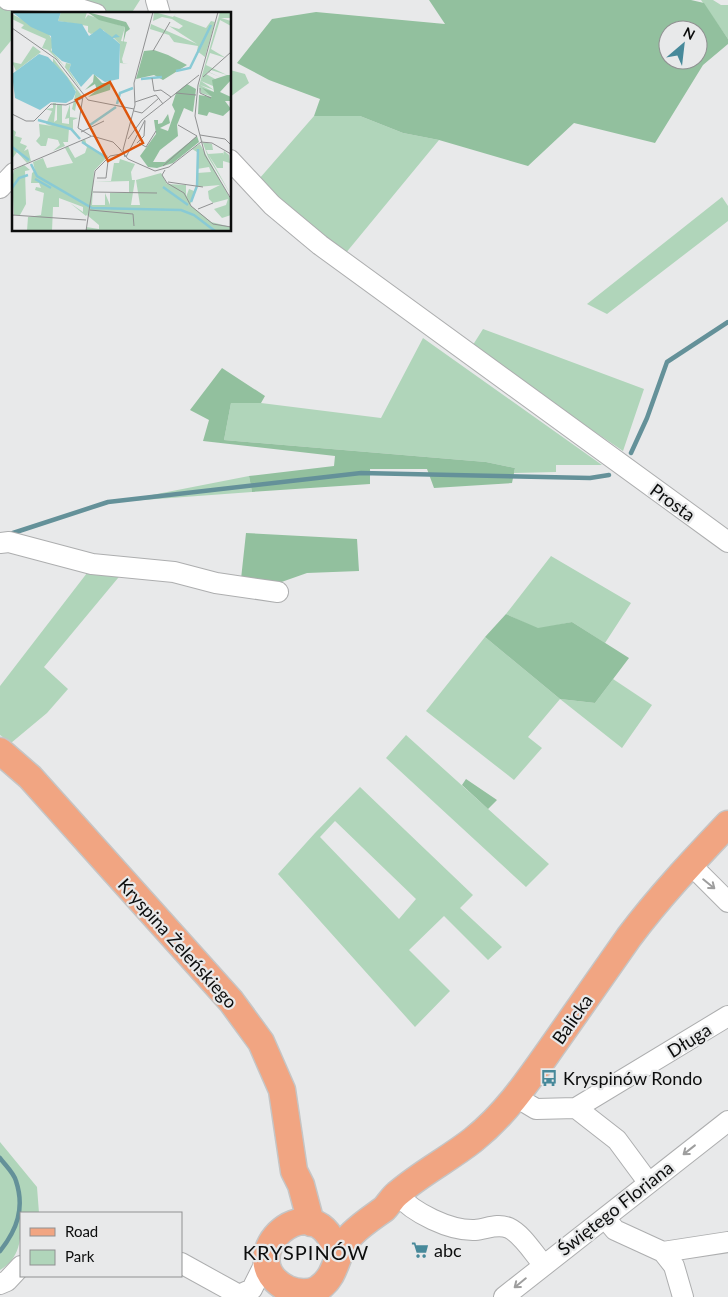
<svg xmlns="http://www.w3.org/2000/svg" width="728" height="1297" font-family="Lato,sans-serif">
<style>
.green{fill:#b0d5ba;fill-rule:evenodd}
.forest{fill:#92c09e;fill-rule:evenodd}
.lines{fill:none;stroke-linecap:round;stroke-linejoin:round}
.stream{stroke:#649199;stroke-width:4.5}
.minor-casing{stroke:#adaeaf;stroke-width:22}
.major-casing{stroke:#c5c5c5;stroke-width:29}
.minor{stroke:#fff;stroke-width:20}
.major{stroke:#f1a582;stroke-width:26}
.oneway{stroke:#9e9e9e}
.labels{text-anchor:middle;dominant-baseline:central;stroke-width:4.5;stroke-linejoin:round;paint-order:stroke}
.street-label{font-size:18px;fill:#0c0d0d;stroke:#e8e9ea}
.poi-label{font-size:18px;fill:#0c0d0d;stroke:#e8e9ea;text-anchor:start}
.quarter-label{font-size:20px;letter-spacing:1px;fill:#0c0d0d;stroke:#e8e9ea}
.inset-river{fill:none;stroke:#89cad5;stroke-width:2.5}
.inset-road{fill:none;stroke:#909192;stroke-width:1}
.view{fill:#dd550c;fill-opacity:0.15;stroke:#dd550c;stroke-width:2.5}
.inset-edge{fill:none;stroke:#0c0d0d;stroke-width:2.5}
</style>
<rect width="100%" height="100%" fill="#e8e9ea"/>
<!-- green -->
<path class="green" d="M73,0H140L131,14H107Z
M701,0H713L721,5H728V39Z
M40,4L32,14H14V37L0,54V6Z
M230,70L245,74L249,83L230,97Z
M314,116H360L403,133L439,140L345,254L311,230L259,179Z
M722,197L728,206V221L607,314L587,304Z
M483,329L644,389L623,451L471,348Z
M423,338L602,465H556V472L514,473L515,468L486,462L224,440L231,403H261L381,418Z
M249,476L252,492L116,502Z
M551,556L631,603L605,643L572,622L538,629L506,614Z
M123,572L44,667L68,689L47,713L11,743L0,735V686L87,573Z
M485,637L560,699L595,703L613,679L652,705L622,748L560,699L528,737L542,748L514,780L426,711Z
M406,735L549,864L526,887L386,758Z
M360,787L473,895L460,908L502,947L488,960L444,916L409,950L450,991L415,1027L278,874L315,833ZM335,821L416,899L399,919L320,837Z
M0,1142L37,1187L39,1213H21C21,1236 22,1257 0,1270Z"/>
<!-- forest -->
<path class="forest" d="M429,0H691L704,3L728,39V44L703,65L655,143L574,123L528,166L439,140L403,133L360,116H314L320,99L269,80L237,63L272,19L316,12L445,24ZM668,30H698V60H668Z
M222,368L265,396L261,403H231L224,440L486,462L515,468L512,483L434,488L427,469H370V484L252,492L249,476L334,466L335,456L203,441L209,420L190,410Z
M246,533L357,539L359,571L307,573L273,585L241,579Z
M506,614L538,628L572,622L629,658L595,703L560,699L485,637Z
M466,779L497,800L488,809L462,785Z"/>
<g class="lines">
<!-- stream -->
<path class="stream" d="M631,453L647,418L667,362L728,322
M13,533L108,502L361,473L590,478L609,475
M0,1158C5,1165 14,1173 16,1181C25,1208 17,1230 0,1251"/>
<!-- minor casing -->
<g class="minor-casing">
<path id="minor" d="M8,0L54,1L96,14
M156,0L160,14
M230,160L272,205L320,245L728,542
M0,188L14,173
M0,543L9,542L92,564L174,572L216,583L278,592
M690,864L728,902
M516,1097L536,1109L576,1108L728,1016
M576,1108L617,1140L648,1182
M397,1194C413,1213 450,1231 475,1230C487,1229 497,1223 509,1228C522,1234 534,1254 543,1264
M605,1218L615,1230L663,1252L728,1242
M663,1252L674,1266L683,1297
M181,1263L239,1295L252,1289L267,1259
M0,1284L7,1281L21,1266
M504,1297L728,1121"/>
</g>
<!-- major casing -->
<g class="major-casing">
<path id="major" d="M0,751L30,777L231,1001L261,1042L282,1090L294,1171L301,1185L311,1223
M338,1257C318,1174 225,1258 288,1289C297,1293 311,1294 319,1288C339,1274 335,1250 352,1234C362,1224 373,1217 384,1209C389,1204 392,1198 397,1194C421,1173 449,1159 473,1140C507,1113 530,1078 554,1044C579,1008 604,973 629,937C659,897 693,861 728,824"/>
</g>
<!-- minor -->
<use href="#minor" class="minor"/>
<!-- major -->
<use href="#major" class="major"/>
</g>
<!-- one-way arrows -->
<defs><path id="oneway-shaft" d="M-6 0H5M1.5-3L5.5 0L1.5 3" fill="none" stroke-width="1.6" stroke-linecap="round" stroke-linejoin="round" transform="scale(1.25)"/></defs>
<g class="oneway">
<use href="#oneway-shaft" transform="translate(709 884) rotate(39)"/>
<use href="#oneway-shaft" transform="translate(689 1150) rotate(142)"/>
<use href="#oneway-shaft" transform="translate(520 1283) rotate(141)"/>
</g>
<!-- icons -->
<defs>
<g id="bus-bare" transform="scale(1.35)"><path d="M-5-6H5V4H4V6H2V4H-2V6H-4V4H-5ZM-3.5-4V0h7V-4ZM-3.5 1.2v1.5H-2V1.2ZM2 1.2v1.5H3.5V1.2Z" fill="#47899a" stroke="#e8e9ea" stroke-width="2.5" paint-order="stroke"/></g>
<g id="supermarket-bare" transform="scale(1.35)"><path d="M-6-5.5h2.5l.6 2H6L4.5 2H-2.5L-4.4-4H-6ZM-1.5 3.2a1.3 1.3 0 1 0 .1 0ZM3 3.2a1.3 1.3 0 1 0 .1 0Z" fill="#47899a" stroke="#e8e9ea" stroke-width="2.5" paint-order="stroke"/></g>
</defs>
<g fill-rule="evenodd">
<use href="#bus-bare" x="549" y="1078"/>
<use href="#supermarket-bare" x="420" y="1250"/>
</g>
<g class="labels">
<!-- street labels -->
<g class="street-label">
<text transform="translate(673 502) rotate(36)">Prosta</text>
<text transform="translate(178 943) rotate(48)">Kryspina Żeleńskiego</text>
<text transform="translate(572 1019) rotate(-55)">Balicka</text>
<text transform="translate(689 1040) rotate(-32)">Długa</text>
<text transform="translate(615 1208) rotate(-38)">Świętego Floriana</text>
</g>
<!-- poi labels -->
<g class="poi-label">
<text x="563" y="1078">Kryspinów Rondo</text>
<text x="434" y="1250">abc</text>
</g>
<!-- quarter labels -->
<g class="quarter-label">
<text x="306" y="1252">KRYSPINÓW</text>
</g>
</g>
<!-- overview -->
<g transform="translate(12 12)">
<rect width="219" height="219" fill="#e8e9ea"/>
<path d="M49,0H75L73,7L76,3L113,15L109,29L115,30L110,47L111,51L116,52L108,51V32L101,25L104,22L100,26L91,18L79,22L76,20V14L46,9ZM142,0L161,5L165,0L162,4L194,16L199,9L203,10L193,45L185,39L186,34L162,30L157,23L138,17L139,12L185,32L157,14L167,17L171,14L160,7L150,5L141,9ZM208,0H219V6H209L219,9V14L208,8L199,37L214,46L198,41L194,53L215,63L199,58L197,60L210,66L196,60L194,62L205,68L201,74L189,69L202,78L188,73L202,80L194,79L201,85L189,81L187,74ZM0,2L36,21L42,31L39,38L53,55L54,51L59,52L57,58L70,79L52,54L36,38L30,36L34,27L9,16L12,13L0,7ZM21,34L29,40L4,59L0,50L9,52ZM41,46L70,84L65,87L63,99L60,97L64,79L41,51ZM41,91H44L42,110L45,108V92L50,93V111L57,112V106L53,107L58,92V105L66,106L61,108V117L69,127L57,116L56,130H51L53,134L41,139L48,133L46,128L36,126L34,134H29L24,129L28,124L27,112L40,114L34,112L40,99L33,97L41,96ZM0,117L4,120L3,124L10,126L8,131L15,134L12,139L16,137L19,149L15,151L5,140L0,147ZM188,123L191,130L200,132L201,138H194L196,142L211,141V143L212,139L217,143L218,151L211,149V156H205L196,142L219,183L196,145ZM73,127L75,134L96,144L82,159L80,193H93V181L98,193V181H117V169L82,170L99,169L102,151H107L108,147L123,152L119,160L120,168H123L119,193H128L124,168L149,161L155,172L174,173V185L177,177L182,179L184,174L185,161L199,160L197,155L185,157V140L180,137L188,132L219,188V203L210,206L202,197L214,193L216,187L201,191L197,187L196,179L208,173L185,175L178,193L199,210L219,215V219H122V214V219H74V215L87,217V213L75,203L79,197L74,204L58,191L71,200V195L47,186V195H41L40,219H15L16,205L29,203L32,181L23,178L24,175L29,176L27,171H19L20,161L23,159L21,150L31,146L35,156L61,151L53,136L56,134L63,146L73,141L75,135L69,129ZM12,153L18,158L13,159L14,192L8,203H2L0,167L2,158Z" fill="#b0d5ba"/>
<path d="M75,0L114,10L118,17L114,20L111,32L113,15L87,8ZM142,38L156,43L175,53L151,68L142,63L124,67L132,39ZM82,62L90,71H99L98,78L76,85L85,78L83,72L73,78L81,70ZM215,63H219V68L208,80L219,85V89H213L219,97L211,104L197,100L195,104L186,102L187,83L200,85L190,76L202,80L200,68ZM175,72L184,77L181,100L172,96L165,113L166,124L148,138L141,150H153L185,124L187,130L161,151L145,156L136,155L128,144L144,122L142,108H146V112L150,111L156,102L158,111L148,116L156,119L163,99L160,93L164,81Z" fill="#92c09e"/>
<path d="M0,0H49L46,9L70,12L77,24L88,16L100,25L104,22L108,25L101,26L108,32L107,67L93,70L81,62L69,75L57,58L59,52L50,49L40,40L39,24L19,15ZM27,42L36,45L55,65L64,80L61,87L54,91L39,90L28,98L3,86L0,62Z" fill="#89cad5"/>
<path class="inset-river" d="M164,59L178,56L199,13M129,67L150,65M105,92L108,81L121,76M26,108L59,117L68,127M78,113L104,95M70,130L95,146M0,135L17,148M19,152L25,164L80,196L169,198L182,203L203,219M23,167L39,176M151,175L176,193M0,176L7,166L16,163M179,190L185,174L186,137"/>
<path class="inset-road" d="M206,0L186,73L183,104L193,143L219,187M0,16L44,47L76,88L122,97M141,39L158,10M191,65L219,40M140,66L142,79L149,78L159,85M188,76V81L199,86M164,81L184,83M71,84L66,116L79,124M123,90L144,83L151,92M122,99L130,101L147,86M0,102L14,109H22L39,92L54,93L71,86M69,120L92,109M188,123L213,127L219,133M116,127L130,108L187,63M125,131L132,124L133,109M127,131L134,135L144,119M107,136L116,147L143,159L157,155L189,130L200,131L219,142M113,145L111,138L123,93L122,71L141,0M114,145L133,108M219,150V169M151,154L185,124L166,113M0,158L80,124L101,130L109,138M153,158L150,163L155,171L172,181L179,194L201,212L219,215M85,166H94L96,149M156,170L191,175M81,180L145,181M186,197L201,191M78,198L121,202L122,214M0,203L74,208M74,219L83,159L98,144L109,142"/>
<path class="view" d="M98,70L131,131L96,149L64,88Z"/>
<rect width="219" height="219" class="inset-edge"/>
</g>
<!-- legend -->
<rect x="20" y="1212" width="162" height="65" fill="#e8e9ea" stroke="#909192"/>
<rect x="30" y="1228" width="25" height="8" fill="#f1a582" stroke="#909192"/>
<text x="65" y="1237" font-size="15" fill="#0c0d0d">Road</text>
<rect x="30" y="1250" width="25" height="15" fill="#b0d5ba" stroke="#909192"/>
<text x="65" y="1262" font-size="15" fill="#0c0d0d">Park</text>
<!-- north arrow -->
<g transform="translate(683 45) rotate(28)"><circle r="24" fill="#e8e9ea" stroke="#909192"/>
<path d="M0-4L9 19L0 12L-9 19Z" fill="#47899a"/>
<text y="-8" font-size="14" font-weight="bold" text-anchor="middle" fill="#0c0d0d">N</text>
</g>
</svg>
